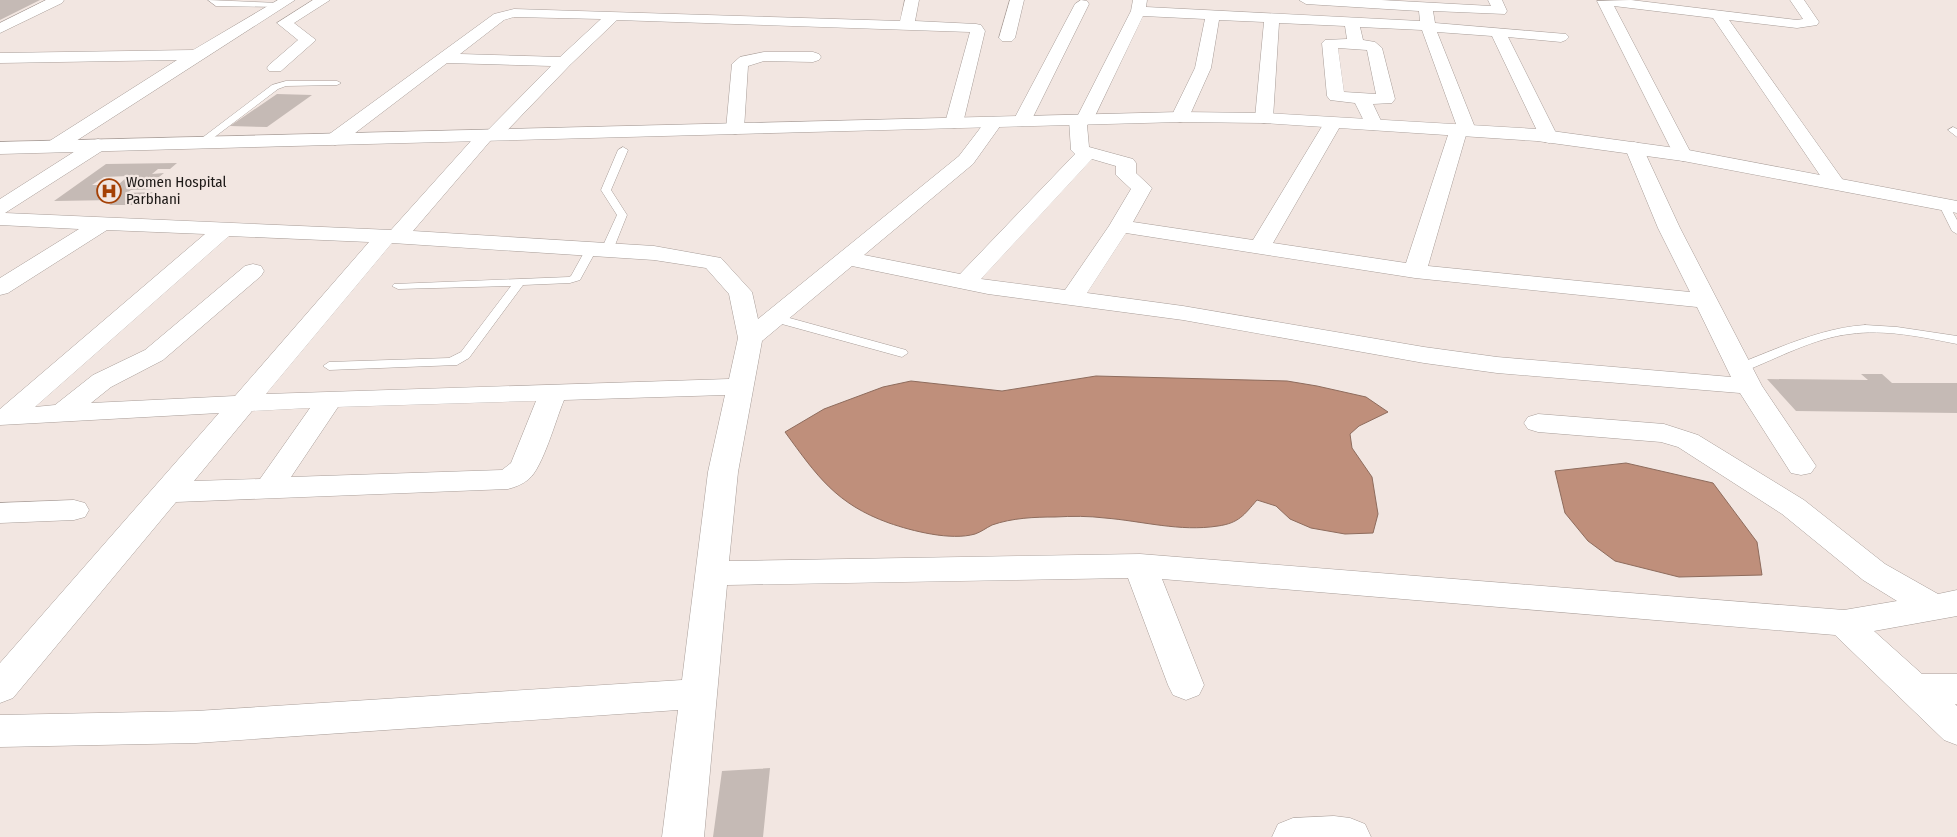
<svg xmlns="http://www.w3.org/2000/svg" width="1957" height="837" font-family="'Fira Sans Condensed',sans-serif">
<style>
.water{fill:#bf8f7b;stroke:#8e6c5d}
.building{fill:#c5bab5;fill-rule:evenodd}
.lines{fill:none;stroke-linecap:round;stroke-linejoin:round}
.service-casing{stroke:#a89d98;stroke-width:1}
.minor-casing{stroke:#a89d98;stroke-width:1}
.tertiary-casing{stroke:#a89d98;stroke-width:1}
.service{fill:#fff;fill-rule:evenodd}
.minor{fill:#fff;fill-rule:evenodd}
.tertiary{fill:#fff;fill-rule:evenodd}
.labels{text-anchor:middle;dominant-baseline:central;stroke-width:4.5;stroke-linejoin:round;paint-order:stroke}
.far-poi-label{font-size:15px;fill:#1d1917;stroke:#f2e6e1;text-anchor:start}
</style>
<rect width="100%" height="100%" fill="#f2e6e1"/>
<!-- water -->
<path class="water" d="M1096,376L1287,381L1317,386L1366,397L1388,412L1359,426L1350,434L1352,448L1372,477L1378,514L1373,533L1345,534L1311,528L1290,519L1276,506L1257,500C1244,515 1239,523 1218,526C1180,532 1142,521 1105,518C1089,516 1072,516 1055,517C1034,517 1012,518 992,525C986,528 981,532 975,534C951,541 912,531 889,523C836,504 817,476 785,432L824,409L883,387L911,381L1002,391Z
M1626,463L1713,483L1757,542L1762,575L1679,577L1615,561L1588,541L1565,513L1555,471Z"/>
<!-- building -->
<path class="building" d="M0,0H40L0,20Z
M277,94L312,95L267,127L230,126Z
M177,163L170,169H158L152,174L164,173L159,177L146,178L141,182L165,181L155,189L131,190L127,193L153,192L146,198H160L152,205H109L115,200L54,201L106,164ZM128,176L118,185H92L104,177Z
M1861,374H1882L1892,383H1957V413L1796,411L1767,379L1868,380Z
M770,768L763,837H713L722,771Z"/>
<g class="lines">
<!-- service casing -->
<g class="service-casing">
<path id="service" d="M208,0L279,3L283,5L279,7L216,6Z
M286,81H337L341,83L337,85L286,86L278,89L204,145H198V141L272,85Z
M1953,127L1957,129V137L1948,130Z
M623,147L628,150L611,190L627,215L613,250L607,253L601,250L617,215L601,190L618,150Z
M1944,202L1948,203L1957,220V234L1952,231L1939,205Z
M591,246L597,249L580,280L570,283L523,285L469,358L457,365L329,370L323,366L329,362L449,358L461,352L511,286L398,289L392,286L394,284L569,277L571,276L587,247Z
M775,314L906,350L908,353L902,357L771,321L769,318Z
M1865,325L1897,327L1957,336V344C1922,337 1885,329 1850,334C1814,338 1778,358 1745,371L1740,372L1734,368L1735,365C1777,349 1820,328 1865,325Z"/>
</g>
<!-- minor casing -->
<g class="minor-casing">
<path id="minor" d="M278,0H295L62,150L55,152L48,150L46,146L48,142L177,60L0,63V53L193,50Z
M313,0H330L294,23L316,40L281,71H269L267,68L269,65L298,40L277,23Z
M905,0H919L915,21L976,24L981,25L985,31L963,123L960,127L954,128L948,127L945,123L970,32L617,20L570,65L499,139L491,140L413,231L654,246L721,258L752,292L758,319L959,156L988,118L994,117L1000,118L1003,122L973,164L864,255L960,274L1075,154L1071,150L1069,120L1072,116L1078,115L1131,11L1133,0H1147L1146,7L1420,21L1419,11L1306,4L1299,0H1381L1491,6L1488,0H1502L1507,11L1505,14L1433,11L1435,23L1566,34L1569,37L1566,40L1561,42L1508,37L1558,137L1556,141L1549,143L1542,141L1540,137L1492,36L1437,32L1476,130L1473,134L1466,135L1428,266L1690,292L1658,228L1625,148L1627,144L1634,142L1641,144L1680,228L1762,386L1816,466L1811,473L1801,475L1791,473L1740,393L1497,373L1424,363L1183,320L988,294L852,266L762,341L738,472L729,561L1140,554L1844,610L1897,601L1863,580L1782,514L1678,447L1661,442L1538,432L1528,429L1524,423L1528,417L1538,414L1664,424L1698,435L1804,500L1885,564L1938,594L1957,590V616L1874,631L1922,674H1957V704H1955L1957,706V745L1944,740L1835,635L1162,579L1204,685L1199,695L1186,700L1173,695L1168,685L1128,578L727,585L704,837H662L678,710L196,743L0,747V715L196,711L682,680L708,472L725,395L564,400C556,419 543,467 529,479C523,484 516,487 508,489L176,502L13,698L0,703V663L219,413L0,425V409L205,234L107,230L8,293L0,295V278L79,229L0,225V199L91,141L98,139L105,141L107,145L105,149L5,213L391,230L479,132L487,131L551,66L447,63L342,143L335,145L328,143L326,139L328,135L494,14L514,9L900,21ZM1143,16L1205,19L1195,68L1171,117L1174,121L1180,122L1186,121L1189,117L1211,68L1219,20L1264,22L1255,118L1258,122L1264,123L1270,122L1273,118L1279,23L1345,26L1347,39L1325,40L1322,43L1327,96L1330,100L1355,103L1368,129L1374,130L1380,129L1383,125L1373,104L1392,103L1395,99L1382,48L1375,42L1363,40L1360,27L1422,30L1456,124L1450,129L1406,263L1273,243L1342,123L1339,119L1333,118L1327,119L1324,123L1253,240L1133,222L1152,188L1136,173V163L1133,159L1089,147L1087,125L1093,120ZM514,17L601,19L560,57L460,54L504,20ZM1338,48L1367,50L1376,94L1344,92ZM1092,159L1116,166V175L1131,189L1109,226L1065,290L981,279ZM1126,233L1415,278L1697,307L1731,377L1497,357L1424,347L1183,306L1087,293ZM229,236L369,242L235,396L91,403L111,387L163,360L261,276L264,271L261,266L253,264L245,266L145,350L93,375L55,405L35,407ZM392,243L654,260L706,268L729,294L738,338L729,379L266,394ZM536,401L511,463L502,470L291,477L338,407ZM310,408L260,479L194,481L252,411Z
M1010,0H1024L1015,38L1012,41H1002L999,38Z
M1081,0L1087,1L1089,4L1031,121L1028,125L1022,126L1016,125L1013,121L1075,4Z
M1631,0L1797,20L1803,19L1790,0H1804L1819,22L1817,25L1797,28L1729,20L1845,183L1842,187L1835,189L1828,187L1713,18L1614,6L1692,155L1690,159L1683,161L1676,159L1597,1Z
M764,52H813L819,54L821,57L819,60L813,62L764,61L748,66L744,129L741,133L735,134L729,133L726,129L732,64L740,57Z
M74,500L85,503L89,510L85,517L74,520L0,523V503Z
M1334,816L1350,818L1365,824L1371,837H1272L1278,824L1293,818Z"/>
</g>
<!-- tertiary casing -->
<g class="tertiary-casing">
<path id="tertiary" d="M46,0H64L62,3L0,33V23Z
M1180,112L1264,113L1537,129L1683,149L1957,201V213L1683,161L1537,141L1264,123L1180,122L0,154V142Z"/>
</g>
<!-- service -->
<use href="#service" class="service"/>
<!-- minor -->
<use href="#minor" class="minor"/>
<!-- tertiary -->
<use href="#tertiary" class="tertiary"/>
</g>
<!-- icons -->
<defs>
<g id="hospital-ring" transform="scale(1.25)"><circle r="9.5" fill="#f2e6e1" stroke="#a44106" stroke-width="1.5"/><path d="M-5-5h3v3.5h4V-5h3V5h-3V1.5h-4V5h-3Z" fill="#a44106"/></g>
</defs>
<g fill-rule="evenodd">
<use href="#hospital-ring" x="109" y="191"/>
</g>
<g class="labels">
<!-- far-poi labels -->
<g class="far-poi-label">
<text x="126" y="182">Women Hospital<tspan x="126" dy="17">Parbhani</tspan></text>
</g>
</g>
</svg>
